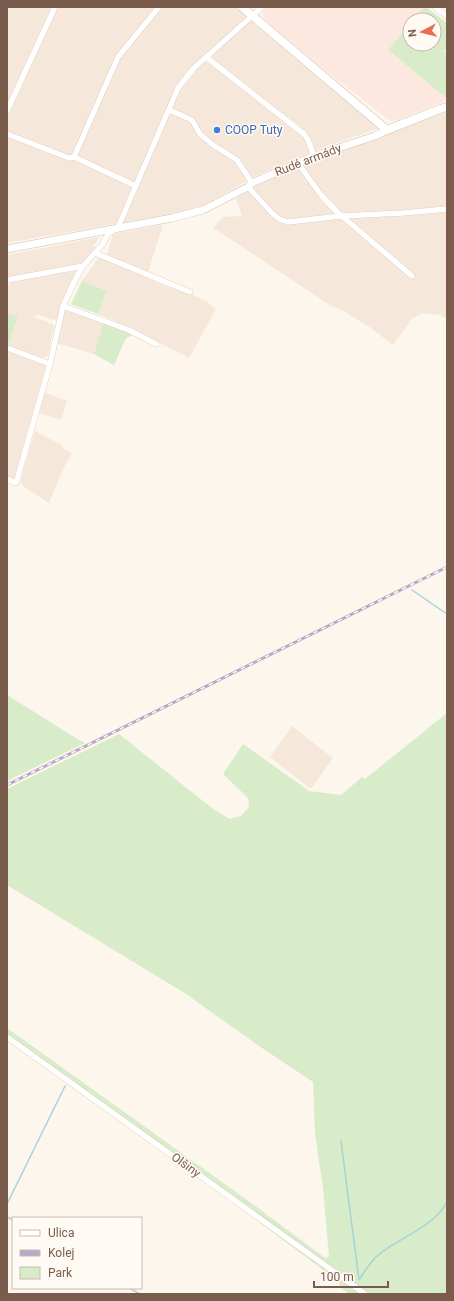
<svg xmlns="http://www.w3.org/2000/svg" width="454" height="1301" font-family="Roboto,sans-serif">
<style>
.residential{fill:#f5e8da}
.commercial{fill:#fde8e0}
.green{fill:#d8ecc9}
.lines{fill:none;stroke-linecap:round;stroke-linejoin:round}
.stream{stroke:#a5d3da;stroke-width:1.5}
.minor-casing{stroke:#d1beb0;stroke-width:6}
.tertiary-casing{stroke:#d1beb0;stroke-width:8}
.secondary-casing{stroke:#d6c0b0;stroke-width:9}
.minor{stroke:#fff;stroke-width:5.5}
.tertiary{stroke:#fff;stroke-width:7}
.secondary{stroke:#fff;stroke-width:8}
.rail-casing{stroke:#b9a8c9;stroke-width:3}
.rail{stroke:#fffaf3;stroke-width:1.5;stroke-dasharray:4.5;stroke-linecap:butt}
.shop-dot{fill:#3f7fe0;stroke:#fffaf3;stroke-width:1.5}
.labels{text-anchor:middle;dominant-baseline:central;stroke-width:3;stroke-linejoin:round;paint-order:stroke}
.shop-label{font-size:12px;fill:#366cbe;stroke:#fffaf3;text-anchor:start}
.street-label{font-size:12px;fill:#7a5c4d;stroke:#fffaf3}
</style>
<rect width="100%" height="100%" fill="#fdf6ec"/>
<!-- residential -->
<path class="residential" d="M7,7H236L380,128L316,150L258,175L202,206L172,214L7,243Z
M447,112V319L440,315L422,313L412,319L393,345L371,328L342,310L330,305L244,248L213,228L223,217L242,216L236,199L255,185L315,159L388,134L434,116Z
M163,225L148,272L120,261L107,254L113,234Z
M100,237L93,246L97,248L81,264L7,278V255Z
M99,257L170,288L171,286L189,293L209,303L216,309L189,358L141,334L140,332L98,314L107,291L82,281Z
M74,270L75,273L74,275L57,319L53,320L36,314L35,317L52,324L54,325L48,355L46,357L41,358L8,346L18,318L7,313V289L10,283L12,281Z
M65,310L103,323L94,354L56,343Z
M7,351L46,365L14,479L7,476Z
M44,392L67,401L61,420L38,413Z
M35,431L62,445L64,449L72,453L64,467L49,503L24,487L20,482Z
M292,726L333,758L311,789L270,757Z"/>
<!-- commercial -->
<path class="commercial" d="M269,7H424L413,20H410V23L388,50L445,97V101L394,121L389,120L327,72L265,20L263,16V11Z"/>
<!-- green -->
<path class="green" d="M424,7H426L447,23V48L444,51L447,54V97H445L388,50L410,23V44H434V20H413Z
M82,281L107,291L98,314L71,304Z
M7,313L18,317L8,346H7Z
M103,323L133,335L126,338L114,365L94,354Z
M7,695L79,740L85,743L7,781Z
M447,713V1294H348L340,1286L338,1281L7,1034V1028L254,1205L325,1258L329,1257L323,1188L315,1134L313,1082L259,1046L186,994L7,885V789L119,734L213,809L230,819L241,816L249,807L248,798L223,774L243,744L309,791L341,795L362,777L365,779Z"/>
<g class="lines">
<!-- stream -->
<path class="stream" d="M412,590L447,614
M341,1141L359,1280
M7,1204L65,1086
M7,1217L13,1220
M359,1280C364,1272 369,1264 376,1257C395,1239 435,1227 447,1202
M129,1288L140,1294"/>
<!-- minor casing -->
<g class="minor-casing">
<path id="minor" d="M435,7L447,16
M206,57L304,134L308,140L314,156
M169,110L192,120L200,134L213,145L237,160L252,183
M7,111L55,7
M7,134L69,158L74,157L136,186
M74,157L118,57L159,7
M298,163L321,195L336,211L412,276
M248,187L271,212L279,219L288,222L341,216L403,213L447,209
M95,253L190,292
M7,280L83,266
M63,306L129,330L156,344
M7,348L50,364
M7,479L16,483L50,364L63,306L74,282L83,266L102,245L108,234L117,228L119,225L178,88L194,68L262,7
M7,1037L365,1294"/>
</g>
<!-- tertiary casing -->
<g class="tertiary-casing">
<path id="tertiary" d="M7,249L172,218L203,210L248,187L252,183L314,156L375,136L387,130"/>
</g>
<!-- secondary casing -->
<g class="secondary-casing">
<path id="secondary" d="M242,7L387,130L440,109L447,107"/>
</g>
<!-- minor -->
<use href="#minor" class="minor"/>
<!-- tertiary -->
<use href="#tertiary" class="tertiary"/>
<!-- secondary -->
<use href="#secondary" class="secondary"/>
<!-- rail casing -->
<g class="rail-casing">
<path id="rail" d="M7,785L447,567"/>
</g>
<!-- rail -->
<use href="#rail" class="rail"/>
</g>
<!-- markers -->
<circle class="shop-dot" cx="217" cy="130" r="4"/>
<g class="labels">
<!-- shop labels -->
<g class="shop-label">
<text x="225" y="130">COOP Tuty</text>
</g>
<!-- street labels -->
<g class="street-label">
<text transform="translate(308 160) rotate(-21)">Rudé armády</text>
<text transform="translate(186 1165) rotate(36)">Olšiny</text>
</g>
</g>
<!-- border -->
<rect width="454" height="1301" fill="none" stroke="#7a5c4d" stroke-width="16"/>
<!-- legend -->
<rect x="12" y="1217" width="130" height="72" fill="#fffaf3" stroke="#cabbb1"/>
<rect x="20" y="1230" width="20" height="6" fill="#ffffff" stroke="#cabbb1"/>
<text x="48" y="1237" font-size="12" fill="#7a5c4d">Ulica</text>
<rect x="20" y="1250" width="20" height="6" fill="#b9a8c9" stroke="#cabbb1"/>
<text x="48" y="1257" font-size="12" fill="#7a5c4d">Kolej</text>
<rect x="20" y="1267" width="20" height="12" fill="#d8ecc9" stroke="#cabbb1"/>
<text x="48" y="1277" font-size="12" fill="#7a5c4d">Park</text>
<!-- north arrow -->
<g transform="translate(422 32) rotate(263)"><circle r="19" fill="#fffaf3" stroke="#cabbb1"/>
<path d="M0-3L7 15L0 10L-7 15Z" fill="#e76f51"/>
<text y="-6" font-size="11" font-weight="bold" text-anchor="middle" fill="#7a5c4d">N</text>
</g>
<!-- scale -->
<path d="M314 1281v6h74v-6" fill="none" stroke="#7a5c4d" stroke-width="2"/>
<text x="320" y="1281" font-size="12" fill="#7a5c4d" stroke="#fffaf3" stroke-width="3" paint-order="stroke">100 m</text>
</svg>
